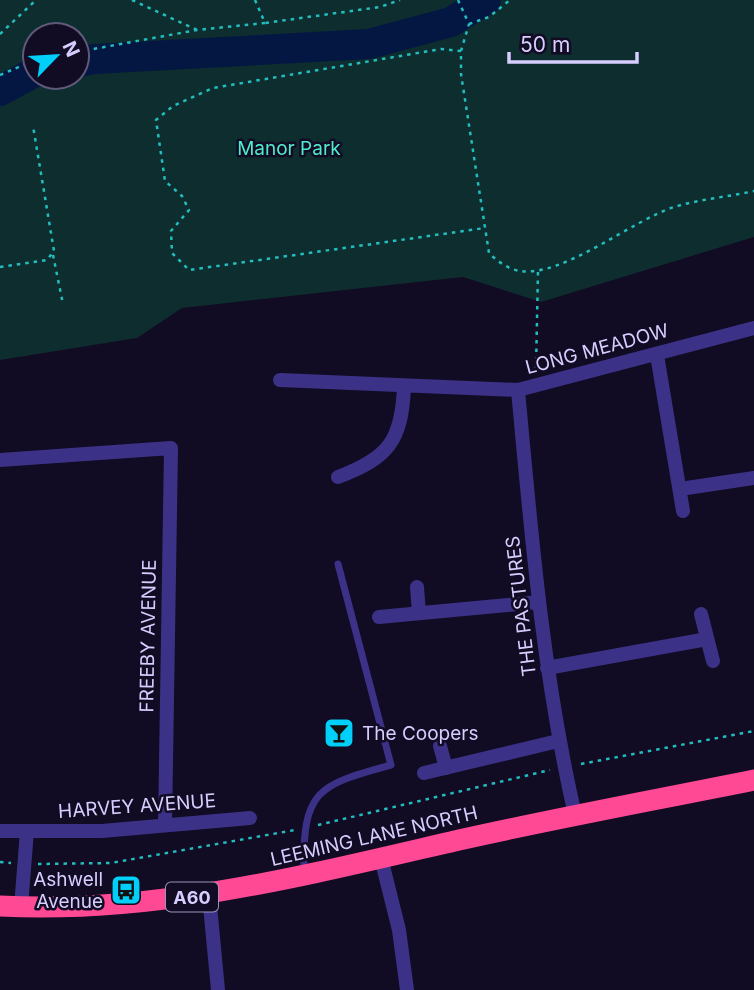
<svg xmlns="http://www.w3.org/2000/svg" width="754" height="990" font-family="Inter,sans-serif">
<style>
.green{fill:#0e2d2e;fill-rule:evenodd}
.lines{fill:none;stroke-linecap:round;stroke-linejoin:round}
.river{stroke:#041743;stroke-width:30}
.path{stroke:#22bebf;stroke-width:2.5;stroke-dasharray:3.5 5;stroke-linecap:butt}
.lane{stroke:#3b3287;stroke-width:7}
.street{stroke:#3b3287;stroke-width:14}
.highway{stroke:#ff4994;stroke-width:21}
.labels{text-anchor:middle;dominant-baseline:central;stroke-width:5;stroke-linejoin:round;paint-order:stroke}
.shield{fill:#110b23;stroke:#9c94bd;stroke-width:2}
.shield-label{font-size:18px;font-weight:bold;fill:#d7ceff}
.park-label{font-size:19px;fill:#4eebce;stroke:#110b23}
.street-label{font-size:19px;fill:#d7ceff;stroke:#110b23}
.poi-label{font-size:19px;fill:#d7ceff;stroke:#110b23;text-anchor:start}
</style>
<rect width="100%" height="100%" fill="#110b23"/>
<!-- green -->
<path class="green" d="M0,0H754V237L541,302L463,277L182,308L137,338L0,360ZM35,35H77V77H35Z"/>
<g class="lines">
<!-- river -->
<path class="river" d="M77,63L94,59L369,44L451,22L486,0
M0,91L35,72"/>
<!-- path -->
<path class="path" d="M132,0L197,30
M255,0L265,23L380,7L400,0
M458,0L469,24L461,51V74L489,253C497,261 509,270 521,271C563,277 633,220 674,207C700,199 728,197 754,191
M469,24L489,17L510,0
M0,34L36,0
M461,51L441,49L213,88L173,106L156,120L165,181L182,196L189,210L171,231L172,253L189,270L485,228
M77,52L197,30L265,23
M0,75L35,60
M53,255L63,304
M0,267L47,260L54,251L33,126
M536,369L538,271
M581,764L754,731
M318,825L550,770
M0,862L11,863
M38,864L111,863L295,830"/>
<!-- lane -->
<path class="lane" d="M304,874C302,790 317,785 391,765L338,564"/>
<!-- street -->
<path class="street" d="M657,355L683,511
M280,380L518,390L754,328
M518,390C531,533 543,675 575,815
M0,460L171,448L165,825
M338,477C389,458 402,440 404,386
M680,489L754,478
M417,587L419,613
M701,614L713,661
M379,617L539,602
M547,668L707,639
M440,746L446,768
M424,773L558,741
M0,831H102L250,818
M381,858L399,930L407,990
M209,895L218,990
M21,907L27,831"/>
<!-- highway -->
<path class="highway" d="M0,906C157,914 307,875 459,840C557,818 655,800 754,780"/>
</g>
<!-- icons -->
<defs>
<g id="bar-square" transform="scale(1.575)"><rect x="-9" y="-9" width="18" height="18" rx="4" fill="#00cff9" stroke="#110b23"/><path d="M-6-5H6L.8 .8V4.5H3.5V6h-7V4.5H-.8V.8Z" fill="#111"/></g>
<g id="bus-square" transform="scale(1.575)"><rect x="-9" y="-9" width="18" height="18" rx="4" fill="#00cff9" stroke="#110b23"/><path d="M-5-6H5V4H4V6H2V4H-2V6H-4V4H-5ZM-3.5-4V0h7V-4ZM-3.5 1.2v1.5H-2V1.2ZM2 1.2v1.5H3.5V1.2Z" fill="#111"/></g>
</defs>
<g fill-rule="evenodd">
<use href="#bar-square" x="339" y="733"/>
<use href="#bus-square" x="126" y="890"/>
</g>
<g class="labels">
<!-- shield labels -->
<rect class="shield" x="166" y="882.5" width="52" height="29" rx="5"/>
<g class="shield-label">
<text x="192" y="897">A60</text>
</g>
<!-- park labels -->
<g class="park-label">
<text x="289" y="148">Manor Park</text>
</g>
<!-- street labels -->
<g class="street-label">
<text transform="translate(597 349) rotate(-15)">LONG MEADOW</text>
<text transform="translate(521 606) rotate(-97)">THE PASTURES</text>
<text transform="translate(148 636) rotate(-89)">FREEBY AVENUE</text>
<text transform="translate(137 806) rotate(-4)">HARVEY AVENUE</text>
<text transform="translate(374 836) rotate(-13)">LEEMING LANE NORTH</text>
</g>
<!-- poi labels -->
<g class="poi-label">
<text x="362" y="733">The Coopers</text>
<text x="103" y="879" text-anchor="end">Ashwell<tspan x="103" dy="22">Avenue</tspan></text>
</g>
</g>
<!-- north arrow -->
<g transform="translate(56 56) rotate(65)"><circle r="33" fill="#110b23" stroke="#60597b" stroke-width="2"/>
<path d="M0-5L12 26L0 18L-12 26Z" fill="#00cff9"/>
<text y="-10" font-size="19" font-weight="bold" text-anchor="middle" fill="#d7ceff">N</text>
</g>
<!-- scale -->
<path d="M509 52v10h128v-10" fill="none" stroke="#d7ceff" stroke-width="3.5"/>
<text x="520" y="52" font-size="21" fill="#d7ceff" stroke="#110b23" stroke-width="5" paint-order="stroke">50 m</text>
</svg>
